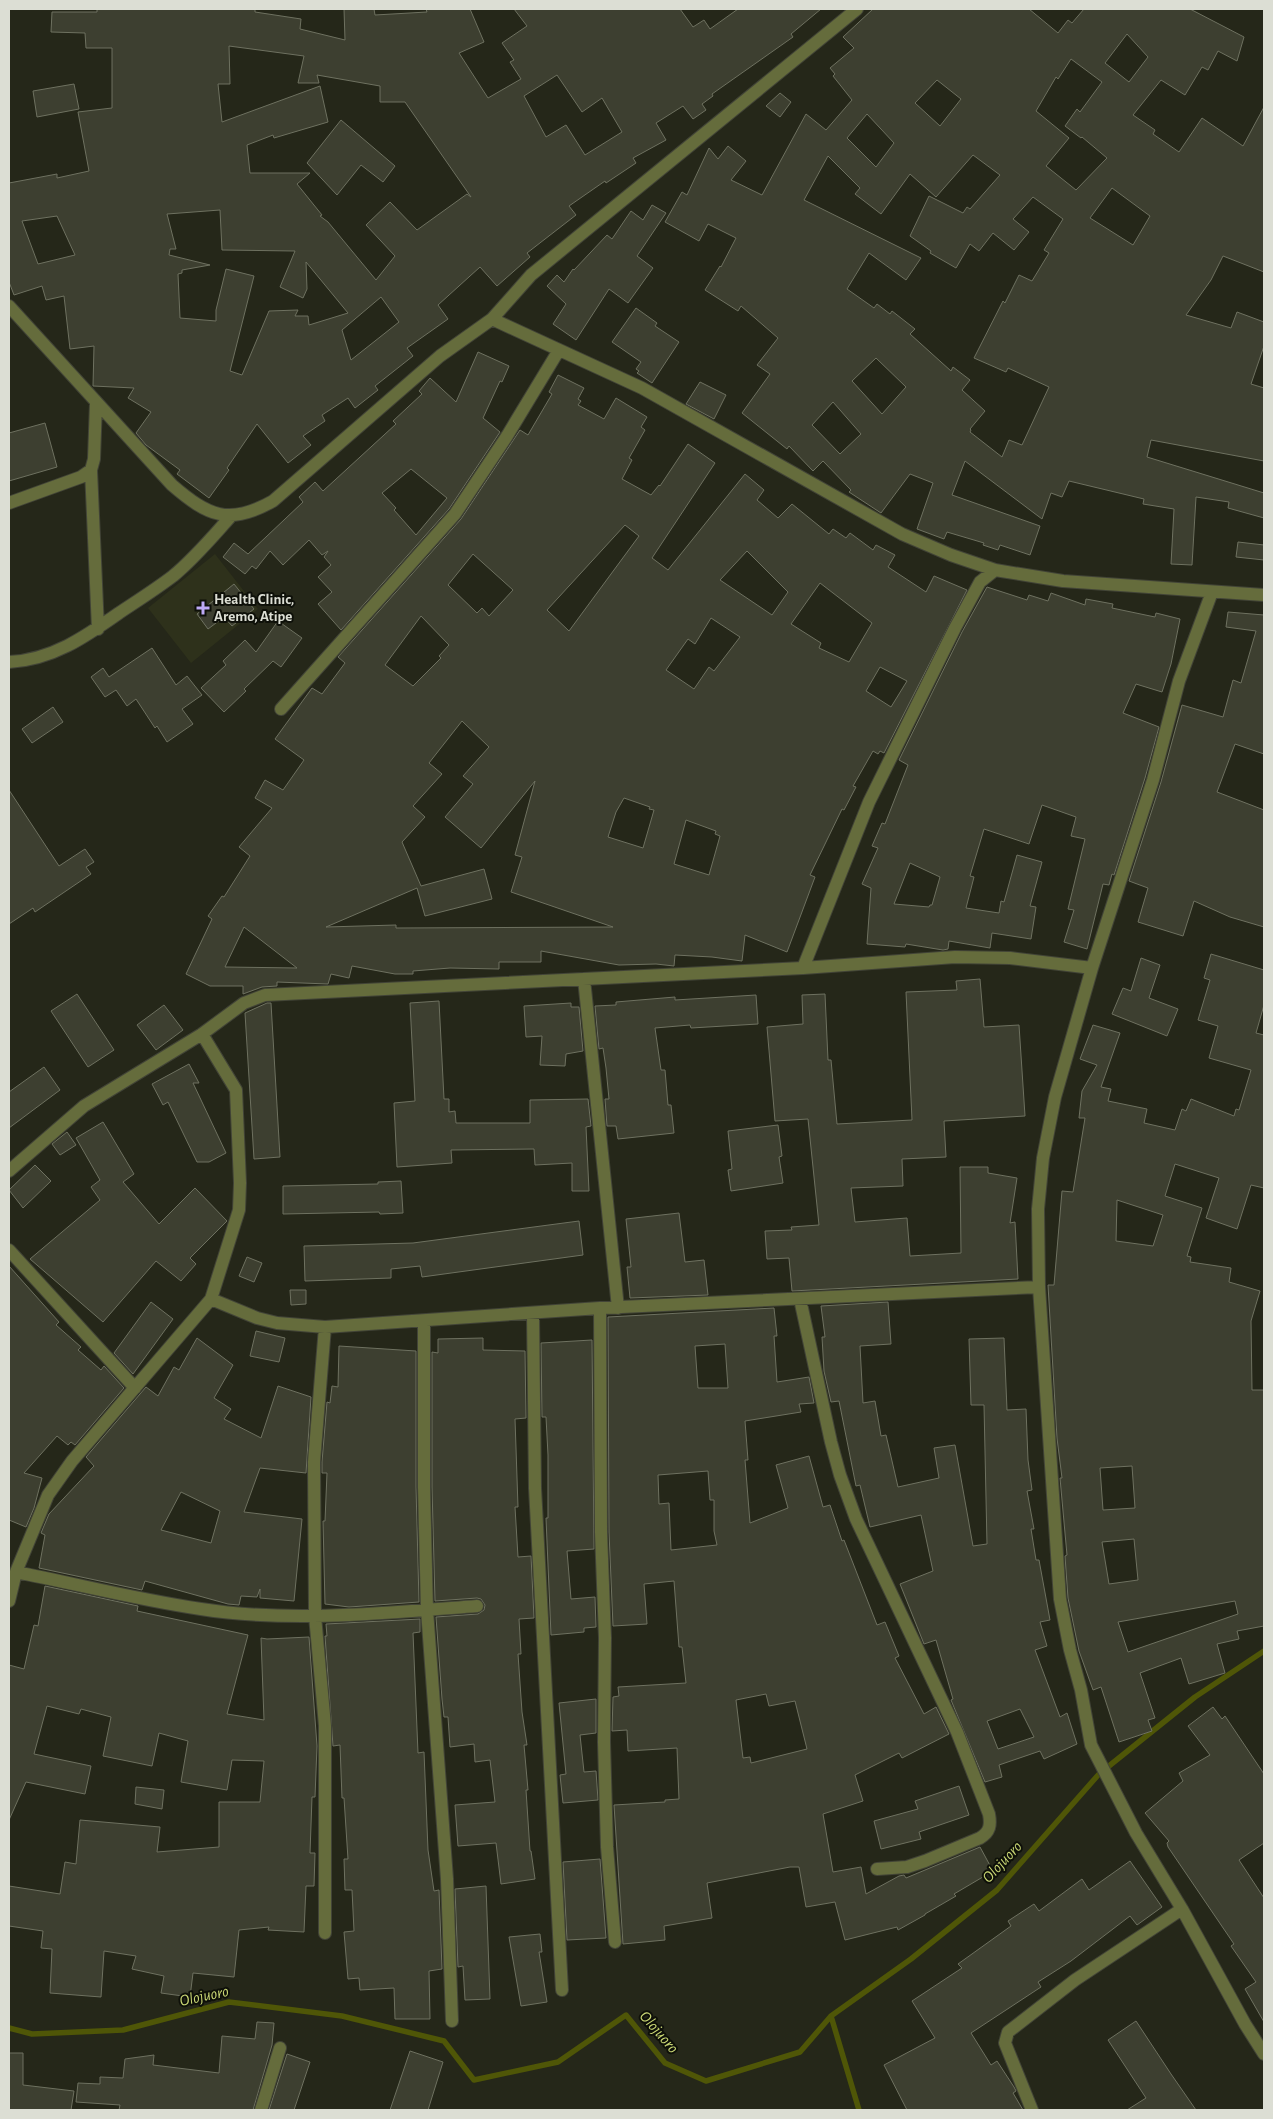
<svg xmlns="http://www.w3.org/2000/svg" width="1273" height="2119" font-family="'Alegreya Sans',sans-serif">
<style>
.built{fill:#2e311b}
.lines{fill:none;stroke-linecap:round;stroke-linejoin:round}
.stream{stroke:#4f5607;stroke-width:5.5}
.building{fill:#3d3f30;stroke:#6e7160;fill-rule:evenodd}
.minor-casing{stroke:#424437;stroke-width:14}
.minor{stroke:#656c3c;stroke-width:12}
.poi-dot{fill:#bda9f5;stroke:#0e1009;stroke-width:2}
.labels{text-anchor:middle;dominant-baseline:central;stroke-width:4;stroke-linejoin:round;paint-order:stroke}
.poi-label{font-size:15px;font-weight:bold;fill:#dcded4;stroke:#0e1009;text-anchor:start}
.water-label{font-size:16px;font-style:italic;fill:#cbd875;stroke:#0e1009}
</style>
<rect width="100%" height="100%" fill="#252719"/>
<!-- built -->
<path class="built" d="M215,554L258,609L191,663L148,608Z"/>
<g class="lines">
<!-- stream -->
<path class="stream" d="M831,2016L859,2110
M9,2028L32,2034L123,2030L229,2002L342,2016L444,2041L474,2080L558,2062L626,2015L665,2063L706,2081L800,2052L831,2016L911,1959L997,1890L1099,1774L1195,1697L1264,1651"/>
</g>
<!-- building -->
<path class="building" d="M97,9H255V12L301,19L300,29L345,40L344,9H374L375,15L427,12L426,9H470L484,42L459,53L488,98L521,79L510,62L514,60L502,43L527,26L514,9H680L693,27L704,20L710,29L738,9H821L791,34L793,37L712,94L713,96L702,104L706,110L693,119L683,106L656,123L666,140L633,158L636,163L606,183L605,181L569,206L576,215L527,253L530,257L497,286L480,267L438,305L448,319L407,348L413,356L375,386L378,390L355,408L348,398L322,415L325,421L303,436L311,445L288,463L257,424L227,468L229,470L209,498L177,474L180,470L146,445L136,433L151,412L128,398L134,388L93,386L94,346L70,349L64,296L46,300L42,286L14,295L9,282V183L57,174V178L89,171L78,112L112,108V48H86L85,33L51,32L52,12H97ZM229,46L304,56L298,83H319L317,75L380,86V102H405L471,197L467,194L417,230L390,202L366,225L395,256L376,280L328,222L320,216L322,215L297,184L310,173H250L247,145L273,135L274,138L328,122L320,86L222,122L218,84H230ZM557,75L582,112L602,98L622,132L585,155L566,125L546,137L524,96ZM220,210L222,250L295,251L280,287L303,298L307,289L306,262L348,313L309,325L308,316H295L298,310L269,311L242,375L230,371L254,276L226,269L216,310V321L180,318L178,274L182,273V270L210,265L169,255L170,249H176L167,214ZM57,216L75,255L38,264L22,221ZM381,297L399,322L351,360L342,330Z
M873,9H1029L1058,33L1068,20L1072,23L1084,9H1190L1244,37L1237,61L1218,51L1208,70L1202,67L1185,95L1161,80L1133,115L1155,130L1153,134L1179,152L1202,118L1243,146L1264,107V272L1223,256L1211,280L1186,315L1231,328L1237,312L1264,322V346L1251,384L1264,388V461L1151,440L1147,457L1264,493V518L1228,508L1229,502L1196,497L1192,565L1171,564L1174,509L1143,504L1144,499L1069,481L1062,497L1051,493L1042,519L965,461L952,495L1040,526L1030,555L1000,545L998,550L983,545L984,543L947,532L944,539L917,529L933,483L910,474L881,513L849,492L851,490L823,461L813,471L789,446L787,449L742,413L770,374L757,365L778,338L741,306L738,311L705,290L720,266L721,267L736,238L708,224L699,241L665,222L682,192L687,195L709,148L718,159L728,146L746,161L731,180L762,195L806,114L826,130L852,100L833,76L835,74L830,68L854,48L843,37ZM1127,34L1148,57L1129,82L1105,63ZM1071,59L1102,82L1080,112L1077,109L1065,126L1081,138L1082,137L1107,158L1076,190L1046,166L1069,138L1036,111L1056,77L1058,79ZM937,80L961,99L940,126L915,103ZM867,114L894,143L876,167L847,138ZM973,155L1000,175L970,209L967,207L963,213L929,196L910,236L931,251L930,253L956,268L970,244L979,251L993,233L1014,250L1029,232L1013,219L1033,197L1063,219L1044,250L1049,253L1032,281L1019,275L1005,303L1003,301L974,358L1006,372L1008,368L1049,387L1022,445L1009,440L1002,457L970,432L971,430L970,429L985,411L962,390L970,380L953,367L951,371L910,334L915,329L892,311L890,314L877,304L874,308L847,289L869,253L906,280L921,258L804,200L828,156L860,188L855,194L881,214L910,174L936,197ZM1112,188L1150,216L1133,245L1090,218ZM876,358L906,387L882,414L852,381ZM833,402L861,434L840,454L812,425Z
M74,84L79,109L37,117L33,91Z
M780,93L791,102L780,117L766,106Z
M341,120L395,166L383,182L361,165L337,195L307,163Z
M652,205L666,213L637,256L653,268L628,303L609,289L576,340L553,324L566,304L547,286L557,275L564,282L573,269L574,270L607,235L612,239L631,211L643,220Z
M636,308L657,323L655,326L679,342L652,383L637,373L639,371L636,369L641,362L612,342Z
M478,352L509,366L502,382L500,381L483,418L500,432L449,509L341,630L318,604L332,592L318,577L331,565L324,557L328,551L322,555L309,540L283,565L270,551L256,569L252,566L245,574L223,557L234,543L248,554L303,502L299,497L315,482L323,491L396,424L393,421L422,394L419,391L430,378L456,402ZM411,469L447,498L416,535L394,510L396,508L382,493Z
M558,375L584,388L578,399L581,401L578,405L604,419L616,398L647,417L641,427L645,430L629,458L632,460L622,479L651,495L659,485L660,486L688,444L715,463L652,558L668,570L745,474L764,490L757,500L778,518L792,504L829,534L833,529L846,538L850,533L873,550L876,545L895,555L888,567L926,592L934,576L967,590L884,753L880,751L878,754L873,751L853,786L856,787L844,810L842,809L810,875L815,877L787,952L745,935L742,961L712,957L675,955L674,966L656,964L619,965L541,951V962H499V969L450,968L413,971V974H395L352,966L349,978L331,974L328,984L277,982V986L262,987L243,994V986H210L186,974L212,919L208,916L222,896L224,897L250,856L239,847L272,808L255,798L265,780L283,790L304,760L275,739L312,688L322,694L345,663L338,657L461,519L520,430L528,435L552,394L549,392ZM625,525L639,536L569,631L547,610ZM747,551L788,592L772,615L720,580ZM473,554L513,590L489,616L482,608L477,613L448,585ZM820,583L872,623L849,662L819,648L821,643L791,624ZM421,616L449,645L439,656L441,658L413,686L385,665ZM711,618L740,637L714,671L709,667L694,689L666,670L688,639L695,644ZM880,667L907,681L891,707L866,691ZM462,721L489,747L463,776L473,784L445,817L481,848L535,781L515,855L522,857L511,892L613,927L396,928V925L326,927L417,888L425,916L492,899L484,869L421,886L402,842L425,817L413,806L442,774L429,763ZM624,798L650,807L649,809L654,810L643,848L608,837L616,812ZM686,820L716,831L715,834L720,836L709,875L674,864ZM244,927L297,968L225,967Z
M700,382L726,395L714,419L686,404Z
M45,423L57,467L9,481V433Z
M1238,542L1264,545V560L1236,557Z
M234,584L254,609L232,626L224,617L208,629L197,614Z
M987,587L1027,600L1029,595L1048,601L1051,593L1085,605L1086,599L1113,604L1112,608L1155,617L1156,613L1180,619L1171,664L1162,692L1136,684L1123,713L1159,727L1145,778L1114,875L1112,874L1109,885L1103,884L1087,949L1064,942L1074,910L1068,909L1085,839L1071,836L1076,817L1042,805L1029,844L984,829L970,876L974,877L966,908L999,913L1001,901L1004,902L1017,855L1042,862L1030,906L1036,907L1031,939L992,933L990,948L949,941L948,949L943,950L906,944L905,947L867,944L871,888L862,884L878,848L872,846L882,823L885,824L908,765L899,760L962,632ZM910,863L940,877L932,905H930L929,907L894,904Z
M1228,612L1264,615V754L1235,744L1217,792L1264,810V927L1230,917L1194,901L1183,936L1138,922L1148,888L1129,881L1161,782L1182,705L1223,717L1233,680L1241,683L1256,631L1226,627Z
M278,621L302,638L281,667L273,661L244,689L246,691L224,712L201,688L226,665L223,661L245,640L256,652Z
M152,648L176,685L187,676L202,695L182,709L193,724L167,742L157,726L155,728L136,699L127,706L116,690L105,697L91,677L103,668L109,677Z
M53,707L63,722L32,743L22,729Z
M9,790L59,866L85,849L94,862L86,867L91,874L35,912L33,908L9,924Z
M1211,954L1264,970V1005L1256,1033L1264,1035V1188L1251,1185L1237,1229L1206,1218L1219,1178L1175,1164L1165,1196L1202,1208L1187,1256L1191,1257L1190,1262L1231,1268L1229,1282L1260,1291L1251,1321L1252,1390H1264V1626L1237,1631L1239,1639L1217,1644L1225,1673L1189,1684L1181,1658L1140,1673L1155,1718L1148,1720L1152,1731L1119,1742L1101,1687L1093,1690L1079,1651L1068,1598L1065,1556L1067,1555L1060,1478H1062L1057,1438L1048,1285H1054L1062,1191L1073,1192L1085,1118H1079L1082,1091L1097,1065L1080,1059L1093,1025L1120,1033L1101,1087L1111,1089L1108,1101L1147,1109L1144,1123L1175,1130L1182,1109L1186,1111L1191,1099L1234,1116L1236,1109L1239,1110L1251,1070L1209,1058L1218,1026L1198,1020L1210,980L1204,978ZM1117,1200L1163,1215L1153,1246L1116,1241ZM1132,1466L1135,1508L1103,1510L1100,1468ZM1134,1539L1138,1580L1109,1584L1102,1542ZM1235,1601L1238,1614L1128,1652L1118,1622Z
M1141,958L1160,965L1149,998L1178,1009L1167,1036L1112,1014L1123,988L1131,991Z
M980,979L984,1027L1019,1025L1025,1116L944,1121L946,1157L902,1159L903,1186L851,1188L855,1222L907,1218L910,1256L961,1253L960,1167H988V1173L1017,1178L1010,1223L1015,1222L1018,1279L792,1291L789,1258L767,1259L765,1231L792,1230L791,1227L819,1225L808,1119L775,1121L767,1027L803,1024L802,995L825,994L828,1060H831L837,1124L912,1120L906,992L957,990L956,981Z
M77,994L114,1050L88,1067L51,1011Z
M756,995L758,1024L691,1028L690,1025L655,1028L661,1070H665L668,1105H671L674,1133L618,1139L616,1126H607L605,1099H609L606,1068L603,1048L599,1049L595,1006L616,1005V1002L675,997V1000Z
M439,1001L444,1099H449V1112L455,1111L456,1123H530V1100L588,1099L591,1126L586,1127L589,1191H572V1163L535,1165L534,1149L451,1150L452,1163L397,1167L394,1103L415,1101L410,1003Z
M267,1003H271L280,1157L254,1159L245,1013Z
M571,1003V1007H579L583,1051L566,1054L565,1066L540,1065L542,1036L526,1037L524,1006Z
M164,1005L183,1030L156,1050L137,1025Z
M189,1064L199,1083H193L226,1153L209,1162H197L168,1102L163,1105L152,1084Z
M44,1067L60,1090L9,1128V1092Z
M103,1122L134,1174L123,1182L159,1224L195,1188L227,1221L190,1258L196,1264L181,1281L156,1261L103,1322L30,1259L100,1200L91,1187L100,1180L76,1138Z
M778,1125L782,1156L779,1157L783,1183L731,1191L728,1170L732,1169L728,1131Z
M67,1132L76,1145L60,1155L52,1144Z
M35,1165L51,1181L23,1208L9,1190Z
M401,1181L403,1213L380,1214L379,1212L283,1214V1186L378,1184V1182Z
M679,1213L685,1262L704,1260L708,1295L630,1298L627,1267H631L626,1219Z
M579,1221L583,1255L422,1277L420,1266L391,1269V1278L305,1281L304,1246L413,1243Z
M247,1257L262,1263L254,1282L239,1276Z
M9,1266L59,1322L56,1325L81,1347L78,1350L101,1370L104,1366L124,1388L75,1445L71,1442L68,1445L57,1436L24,1473L42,1478L34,1508L26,1527L9,1520Z
M290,1290H306V1304L291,1305Z
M151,1302L173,1319L133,1374L114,1353Z
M888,1302L891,1344L860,1346L863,1403L875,1401L881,1436L886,1435L898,1487L939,1478L934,1448L955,1445L973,1546L987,1544L984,1405H971L969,1339L1004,1338L1007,1410L1026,1409L1028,1460L1032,1490L1027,1491L1034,1529H1031L1036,1560H1039L1050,1620L1040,1622L1047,1646L1035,1650L1060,1717L1067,1713L1077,1744L1044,1759L1040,1751L999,1765L1002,1777L985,1782L951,1700L953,1699L936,1640L924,1644L900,1584L933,1571L921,1515L870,1527L860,1485L856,1486L839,1401L831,1402L824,1371L822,1337H825L821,1306ZM1020,1709L1034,1737L998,1749L987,1721Z
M774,1308L777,1336H774L777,1382L809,1377L814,1403L799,1404L801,1412L745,1421L748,1460H745L750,1523L788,1508L776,1465L809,1456L823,1507L830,1505L842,1541L844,1540L877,1625L885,1622L899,1656L895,1658L924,1714L936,1707L949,1734L902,1758L899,1753L855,1775L863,1801L823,1814L833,1872L861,1867L866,1894L899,1876L904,1875L906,1878L980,1847L993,1871L954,1894L956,1896L925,1914V1915L898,1930L897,1927L845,1940L835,1902L806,1907L799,1867H790L707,1883L712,1918L664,1926L665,1940L623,1944L614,1805L665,1802V1800L679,1799L677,1748L628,1751L627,1730L612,1731L613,1697L619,1696L618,1687L686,1683L682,1647H679L674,1581L644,1584L647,1624L613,1626L609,1532L608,1317ZM725,1344L728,1388H698L695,1346ZM708,1471L710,1500H714V1531L717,1545L671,1550L669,1503L659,1504L658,1475ZM766,1694L769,1706L795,1701L807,1749L751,1763L750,1757L743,1758L736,1700Z
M256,1331L285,1338L279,1362L250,1356Z
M197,1338L233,1365L214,1398L231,1409L224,1419L261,1438L278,1386L311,1397L306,1473L260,1468L244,1512L302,1519L294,1601L260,1598V1589L257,1597L241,1596L239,1605L228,1604L145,1581L142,1590L39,1568L45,1535L41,1533L49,1514L94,1466L86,1457L146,1387L158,1396L174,1367L179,1370ZM181,1492L220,1511L211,1543L161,1530Z
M483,1338V1350L525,1351L526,1418L515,1419L518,1507H515L518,1557L531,1556L534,1618L519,1619L521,1654H518L522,1712L527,1745H524L528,1790H526L530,1851H531L535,1879L501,1884L496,1843L458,1846L455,1805L495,1802L490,1760L475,1762L474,1744L450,1747L448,1717H444L442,1699L436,1617L478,1614L484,1610L485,1605L481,1599L477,1598L435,1601L432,1487V1352L438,1353V1339Z
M592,1340L594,1549L567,1551L571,1599L595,1597L596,1627L584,1628V1632L551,1635L546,1518H548V1455L546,1417H542L541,1343Z
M339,1346L416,1351V1487L419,1602L349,1607L325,1604L323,1521H325L327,1473H322V1462L327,1402L330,1403L332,1386L338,1387Z
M45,1586L138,1606L137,1611L248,1635L227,1714L264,1720L261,1638L267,1639L309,1637L317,1746L315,1797H312L310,1853H315L314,1886H306L304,1932L268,1930L269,1927L239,1930L234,1977L193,1973L190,1997L161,1993L164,1976L132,1969L136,1956L104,1951L101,1997L50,1993L52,1949L41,1948L43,1931L9,1926V1886L60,1894L65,1862L76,1864L80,1820L160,1827L157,1852L219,1847V1802H260L264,1761L232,1760L227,1790L181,1782L188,1741L159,1733L152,1766L103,1756L111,1717L81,1709L79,1714L47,1706L34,1754L91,1766L85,1794L26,1782L9,1820V1665L24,1669L34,1625L38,1626Z
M420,1619V1632L413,1633L418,1753L424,1752L428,1850L434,1891L439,1890L442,1969L429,1971L430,2019H395L394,1988L360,1990L359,1978L348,1979L344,1932L354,1931L352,1890H345L344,1859H348L344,1798H342L340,1745L333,1746L325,1636H327L326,1624Z
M596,1699V1733L580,1735L584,1772L596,1771L598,1800L563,1803L560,1775L566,1774L559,1703Z
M1213,1707L1222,1719L1225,1716L1264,1774V1843L1239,1860L1264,1898V2022L1245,1989L1256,1982L1231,1946L1234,1944L1168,1847L1167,1843L1169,1841L1145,1813L1183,1781L1179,1773L1210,1755L1188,1726Z
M959,1786L969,1815L919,1832L921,1839L881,1849L874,1821L918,1809L915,1801Z
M136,1787L164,1790L162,1809L135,1804Z
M600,1859L606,1938L567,1940L563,1862Z
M1130,1861L1162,1907L1137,1925L1130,1916L1071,1961L1038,1982L1041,1987L971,2033L991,2065L997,2061L1014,2087L1016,2091L1013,2093L1023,2110H907L884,2065L935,2038L912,2001L962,1968L958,1964L1011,1926L1008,1921L1034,1904L1039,1911L1082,1879L1089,1890Z
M486,1886L490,1999L465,2000L463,1966L458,1967L455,1889Z
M540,1934L542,1952H539L547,2002L521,2006L509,1937Z
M1136,2021L1171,2074L1196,2110H1127L1146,2098L1108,2040Z
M257,2022L274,2023L272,2045L253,2110H119L120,2105L76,2102L78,2083L100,2084V2077L123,2078L125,2059L154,2055L153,2065L219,2073L222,2036L255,2039Z
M410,2051L443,2062L428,2110H390Z
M9,2053H23V2085L74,2091L71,2110H9Z
M287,2054L310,2062L294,2110H269Z"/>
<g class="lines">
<!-- minor casing -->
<g class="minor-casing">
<path id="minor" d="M9,306L172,485C208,516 229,526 273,501L440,356L492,319L531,275L857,9
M492,319L642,388L902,534L951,555L995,570L1063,581L1264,595
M91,470L98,629
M9,503L81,477L91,470L94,459L96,403
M1212,592L1179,681L1153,780L1092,968L1055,1097L1043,1158L1038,1209L1039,1287L1060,1599L1070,1650L1081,1690L1091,1745L1136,1833L1182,1909L1245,2024L1264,2054
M9,662C52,660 85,637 119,613C137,601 156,589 173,576C195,558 213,536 232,515
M281,709L455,514L507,436L559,350
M803,968L869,802L955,628L980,582L995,570
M584,979L618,1308
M9,1171L84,1106L202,1034L244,1003L265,995L803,968L955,957L1010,958L1092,968
M9,1250L135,1388
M211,1299L257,1318L277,1323L325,1327L600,1308L1039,1287
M800,1299L831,1442L840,1475L856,1519L957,1732L989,1814C991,1825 990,1832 980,1838L925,1861L907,1867L877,1869
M600,1308L601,1532L605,1638L604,1742L607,1847L615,1942
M533,1314L535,1488L562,1990
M424,1321V1487L427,1610L447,1879L452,2021
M16,1572C77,1584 139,1600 201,1609C290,1623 387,1613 477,1606
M9,1601L16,1572L48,1495L72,1461L211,1299L239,1210L240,1183L236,1090L202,1034
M325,1933V1726L315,1616L314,1462L325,1327
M261,2110L280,2048
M1032,2110L1005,2043L1008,2032L1075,1980L1182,1909"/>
</g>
<!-- minor -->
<use href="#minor" class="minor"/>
</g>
<!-- markers -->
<path class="poi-dot" d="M200.5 600.5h5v5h5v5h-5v5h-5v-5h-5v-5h5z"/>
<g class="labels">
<!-- poi labels -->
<g class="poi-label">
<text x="214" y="599">Health Clinic,<tspan x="214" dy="17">Aremo, Atipe</tspan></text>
</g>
<!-- water labels -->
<g class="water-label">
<text transform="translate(1002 1862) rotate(-47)">Olojuoro</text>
<text transform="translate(204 1996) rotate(-12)">Olojuoro</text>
<text transform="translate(659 2032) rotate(49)">Olojuoro</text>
</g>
</g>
<!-- border -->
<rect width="1273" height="2119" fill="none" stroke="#dcded4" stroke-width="20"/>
</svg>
